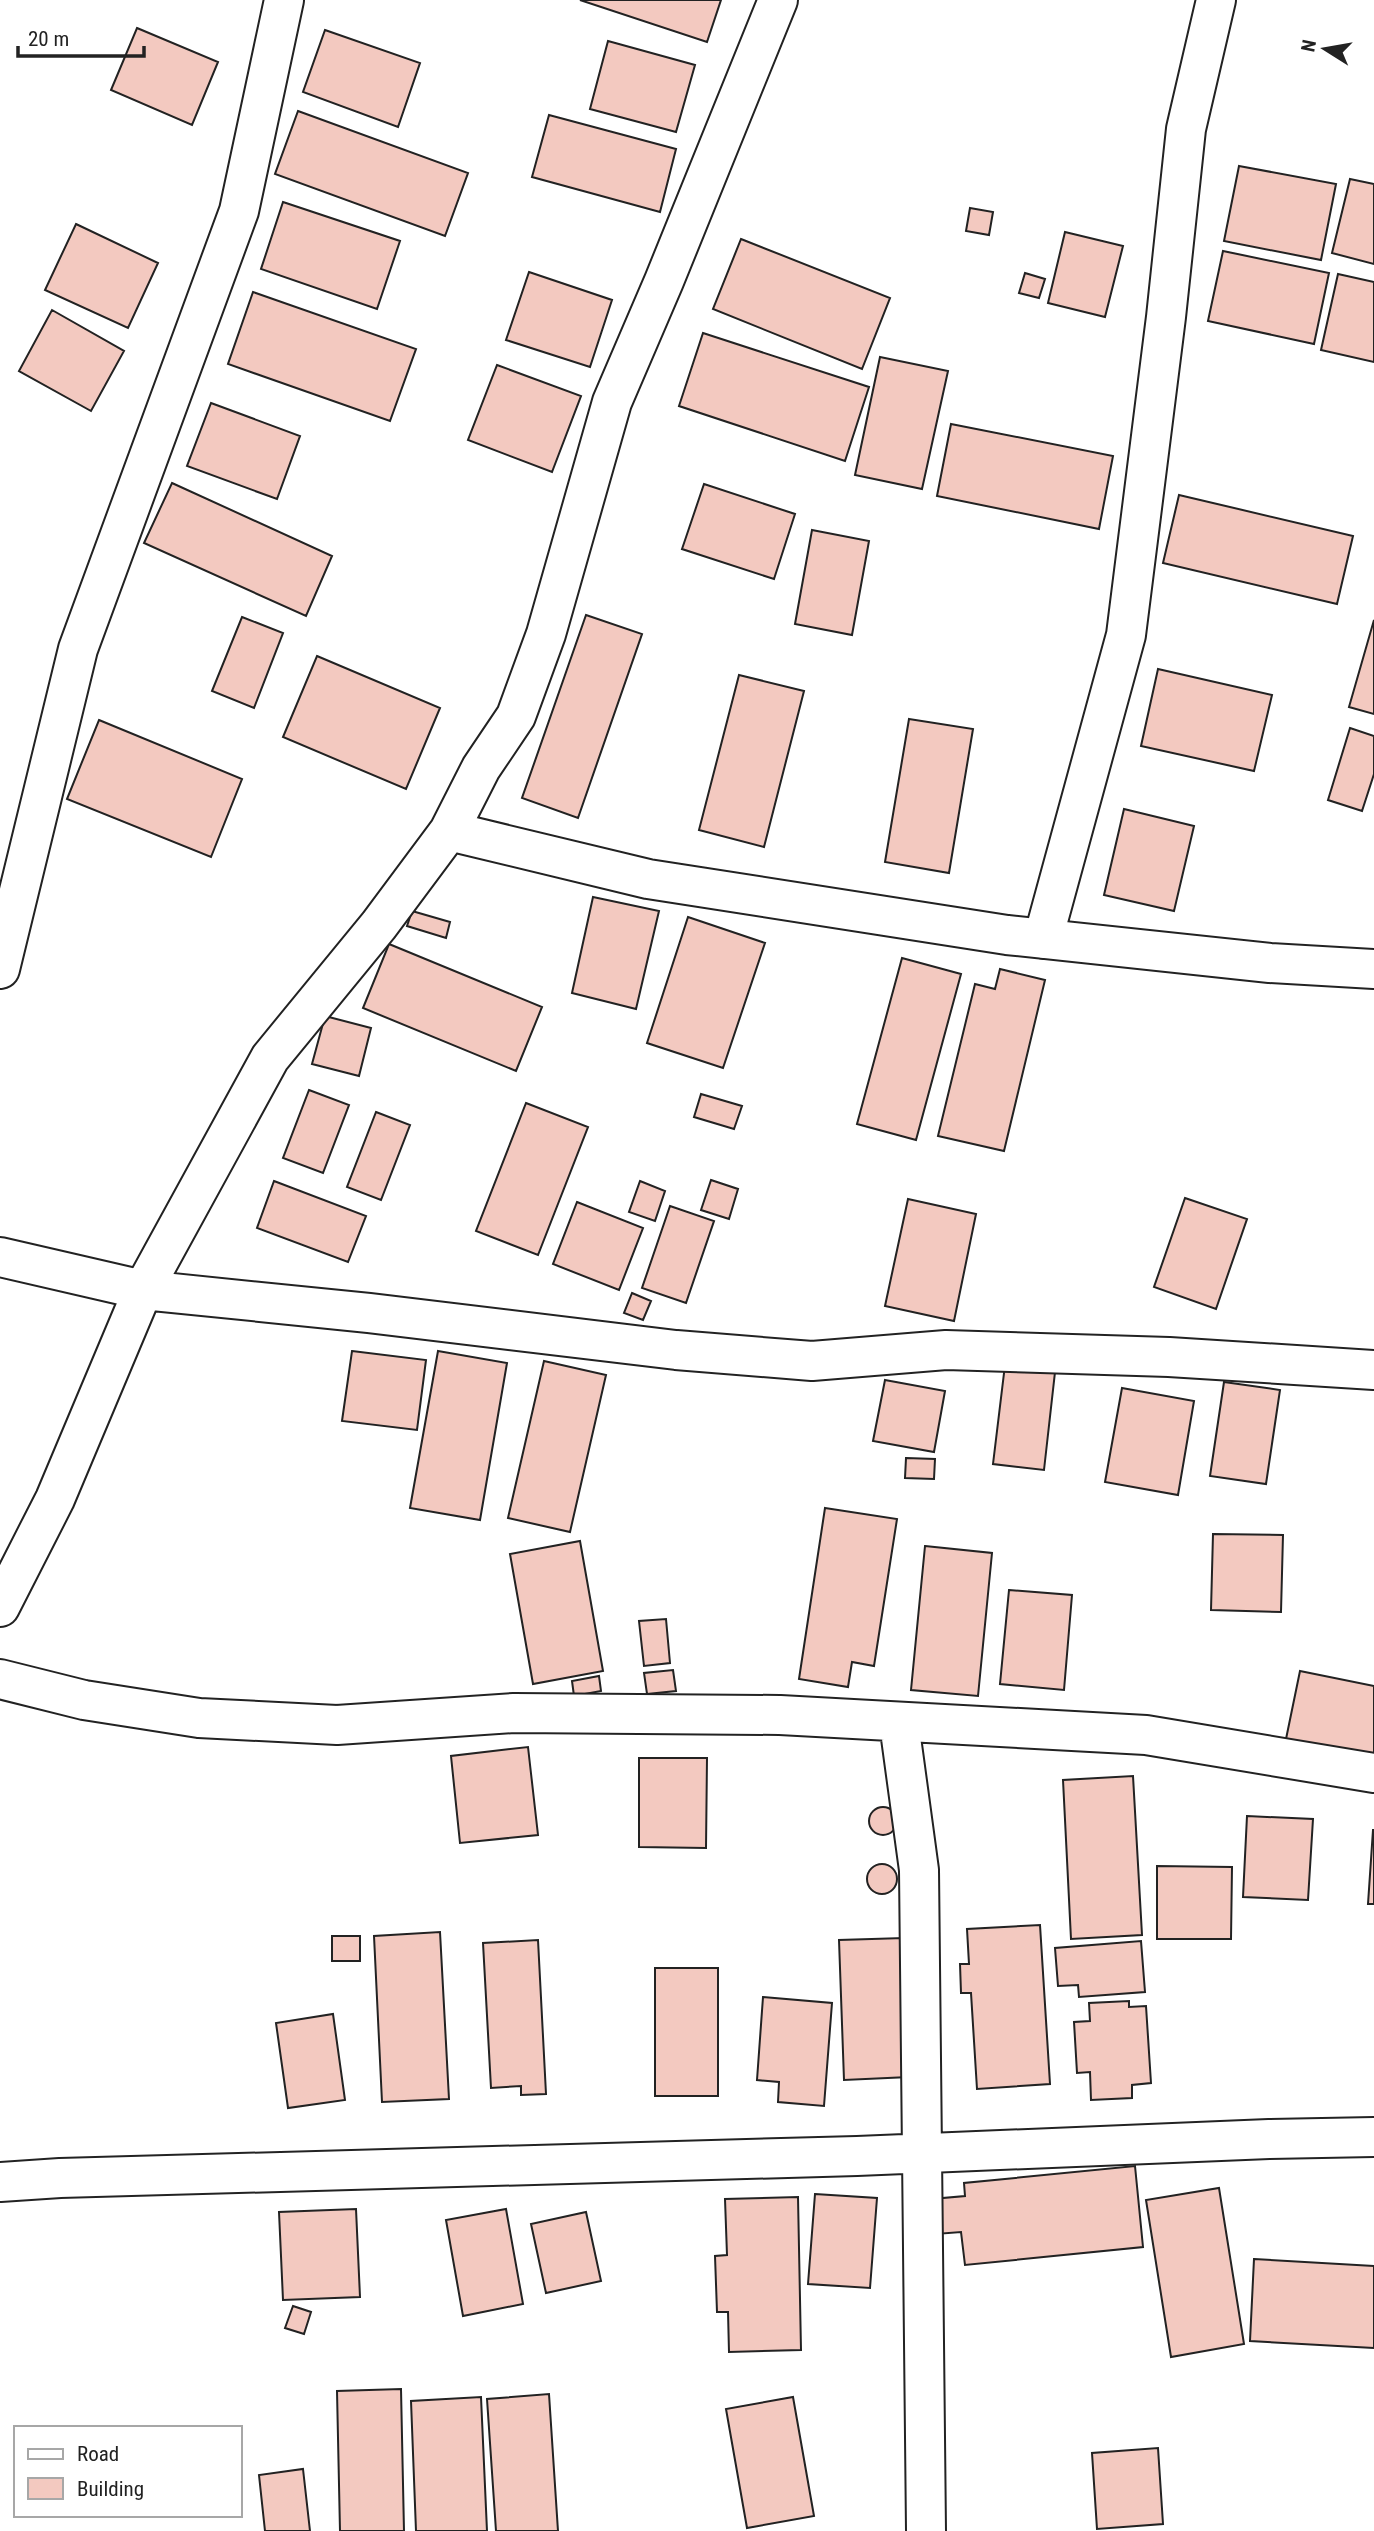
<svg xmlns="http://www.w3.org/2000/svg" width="1374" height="2531" font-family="'Roboto Condensed',sans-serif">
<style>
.building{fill:#f3c9c0;stroke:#222;stroke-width:2}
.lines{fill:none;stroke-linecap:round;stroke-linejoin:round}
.minor-casing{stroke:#222;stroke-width:42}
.minor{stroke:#fff;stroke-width:38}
</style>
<rect width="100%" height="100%" fill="#fff"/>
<!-- building -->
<path class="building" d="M580,0H721L707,42Z
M137,28L218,62L192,125L111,90Z
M325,30L420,63L398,127L303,92Z
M608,41L695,65L676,132L590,109Z
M298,111L468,173L445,236L275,174Z
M549,115L676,149L660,212L532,177Z
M1239,166L1336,184L1321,260L1224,241Z
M1350,179L1374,184V264L1332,253Z
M283,202L400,241L377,309L261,269Z
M970,208L993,212L989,235L966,231Z
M76,224L158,263L128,328L45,290Z
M1065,232L1123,246L1105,317L1048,303Z
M741,239L890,298L862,369L713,309Z
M1223,251L1329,273L1314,344L1208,321Z
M529,272L612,300L590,367L506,340Z
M1025,273L1045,279L1039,298L1019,293Z
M1338,274L1374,282V362L1321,350Z
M253,292L416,349L390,421L228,364Z
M52,310L124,351L91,411L19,371Z
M703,333L869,387L845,461L679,406Z
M880,357L948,371L922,489L855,475Z
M497,365L581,396L552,472L468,440Z
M211,403L300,436L277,499L187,466Z
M951,424L1113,456L1099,529L937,496Z
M172,483L332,556L306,616L144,543Z
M704,484L795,514L774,579L682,549Z
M1179,495L1353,536L1337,604L1163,563Z
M812,530L869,541L852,635L795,624Z
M586,615L642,634L578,818L522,798Z
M242,617L283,633L254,708L212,691Z
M1374,620V714L1349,707Z
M317,656L440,708L406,789L283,737Z
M1158,669L1272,695L1254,771L1141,746Z
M739,675L804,691L764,847L699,830Z
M909,719L973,729L949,873L885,862Z
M99,720L242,779L211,857L67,799Z
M1350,728L1374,736V774L1362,811L1328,800Z
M1124,809L1194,826L1174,911L1104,895Z
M593,897L659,911L636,1009L572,993Z
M412,911L450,922L446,938L407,926Z
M688,917L765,943L723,1068L647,1043Z
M389,944L542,1007L516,1071L363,1008Z
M902,958L961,974L916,1140L857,1124Z
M1000,969L1045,980L1004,1151L938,1136L975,984L995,989Z
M325,1016L371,1028L359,1076L312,1064Z
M309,1090L349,1105L323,1173L283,1158Z
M701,1094L742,1106L734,1129L694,1117Z
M526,1103L588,1127L538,1255L476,1231Z
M376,1112L410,1125L381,1200L347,1187Z
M711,1180L738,1189L729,1219L701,1210Z
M274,1181L366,1216L348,1262L257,1228Z
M640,1181L665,1191L655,1221L629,1212Z
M1185,1198L1247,1219L1216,1309L1154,1287Z
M908,1199L976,1214L954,1321L885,1306Z
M577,1202L643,1228L619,1290L553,1264Z
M670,1206L714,1221L686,1303L642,1288Z
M632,1293L651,1301L643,1320L624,1313Z
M352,1351L426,1360L417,1430L342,1421Z
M438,1351L507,1363L480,1520L410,1508Z
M544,1361L606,1375L570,1532L508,1518Z
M1005,1365L1055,1372L1044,1470L993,1464Z
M885,1380L945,1391L934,1452L873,1441Z
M1224,1382L1280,1390L1266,1484L1210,1476Z
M1122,1388L1194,1401L1178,1495L1105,1482Z
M906,1458L935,1459L934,1479L905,1478Z
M825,1508L897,1519L874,1666L852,1662L848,1687L799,1679Z
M1213,1534L1283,1535L1281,1612L1211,1610Z
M580,1541L603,1671L533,1684L510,1554Z
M925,1546L992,1553L978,1696L911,1690Z
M1009,1590L1072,1595L1064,1690L1000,1684Z
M666,1619L670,1663L644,1666L639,1621Z
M673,1670L676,1691L647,1694L644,1673Z
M1300,1671L1374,1686V1756L1286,1739Z
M599,1676L601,1691L574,1696L572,1681Z
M528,1747L538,1835L460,1843L451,1756Z
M639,1758H707L706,1848L639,1847Z
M1133,1776L1142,1935L1071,1939L1063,1780Z
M869 1821a14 14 0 1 1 28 0a14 14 0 1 1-28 0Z
M1247,1816L1313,1819L1308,1900L1243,1897Z
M1373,1830H1374V1904H1368Z
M867 1879a15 15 0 1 1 30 0a15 15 0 1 1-30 0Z
M1157,1866L1232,1867L1231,1939H1157Z
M1040,1925L1050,2084L977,2089L971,1993H961L960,1964H969L967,1929Z
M440,1932L449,2099L382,2102L374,1936Z
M332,1936H360V1961H332Z
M904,1938L909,2077L844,2080L839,1940Z
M538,1940L546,2094L521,2095V2086L491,2088L483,1943Z
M1141,1941L1145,1992L1079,1997L1078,1985L1058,1986L1055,1948Z
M655,1968H718V2096H655Z
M763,1997L832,2003L824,2106L778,2102L779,2082L757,2080Z
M1129,2001V2007L1146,2006L1151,2083L1132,2085V2098L1091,2100L1090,2072L1077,2073L1074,2022L1090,2021L1089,2003Z
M333,2014L345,2100L288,2108L276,2023Z
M1135,2166L1143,2247L965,2265L961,2232L936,2234L932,2199L965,2196L964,2183Z
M1219,2188L1244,2344L1171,2357L1146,2200Z
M815,2194L877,2198L870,2288L808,2284Z
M798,2197L801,2350L729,2352L728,2312H717L715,2256L727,2255L725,2199Z
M356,2209L360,2297L283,2300L279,2212Z
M506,2209L523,2304L463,2316L446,2220Z
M586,2212L601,2281L546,2293L531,2224Z
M1254,2259L1374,2266V2348L1250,2341Z
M293,2306L311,2312L304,2334L285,2328Z
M401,2389L404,2531H340L337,2391Z
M549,2394L558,2531H496L487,2399Z
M481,2397L487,2531H416L411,2401Z
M793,2397L814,2516L747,2528L726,2409Z
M1158,2448L1163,2524L1097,2529L1092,2453Z
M303,2469L310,2531H265L259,2475Z"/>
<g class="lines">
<!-- minor casing -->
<g class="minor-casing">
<path id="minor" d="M449,831L648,879L1007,935L1270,963L1374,969
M1043,939L1126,635L1166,317L1186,129L1216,0
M0,969L78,649L239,211L284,0
M0,1257L143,1290L369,1313L676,1350L812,1361L946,1350L1169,1357L1374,1370
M0,1607L55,1499L143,1290L270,1058L379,925L449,831L481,768L516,716L546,634L612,402L664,281L778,0
M0,1679L84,1700L199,1718L337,1725L514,1713L780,1715L1146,1735L1374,1773
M899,1723L919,1870L926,2531
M0,2182L60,2178L857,2156L1269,2139L1374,2137"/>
</g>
<!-- minor -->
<use href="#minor" class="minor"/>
</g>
<!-- legend -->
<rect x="14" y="2426" width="228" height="91" fill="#ffffff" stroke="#a7a7a7" stroke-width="2"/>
<rect x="28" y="2449" width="35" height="10" fill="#ffffff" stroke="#a7a7a7" stroke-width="2"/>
<text x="77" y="2461" font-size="21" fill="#222222">Road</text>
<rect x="28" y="2478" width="35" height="21" fill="#f3c9c0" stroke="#a7a7a7" stroke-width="2"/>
<text x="77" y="2496" font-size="21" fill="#222222">Building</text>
<!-- north arrow -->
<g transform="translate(1325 49) rotate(281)" stroke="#ffffff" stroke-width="5" paint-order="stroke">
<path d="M0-5L12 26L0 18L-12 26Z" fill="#222222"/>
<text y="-10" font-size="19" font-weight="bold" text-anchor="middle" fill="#222222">N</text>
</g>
<!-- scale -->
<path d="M18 46v10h126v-10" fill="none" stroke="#222222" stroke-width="3.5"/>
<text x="28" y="46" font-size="21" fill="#222222" stroke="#ffffff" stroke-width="5" paint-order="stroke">20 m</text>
</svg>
